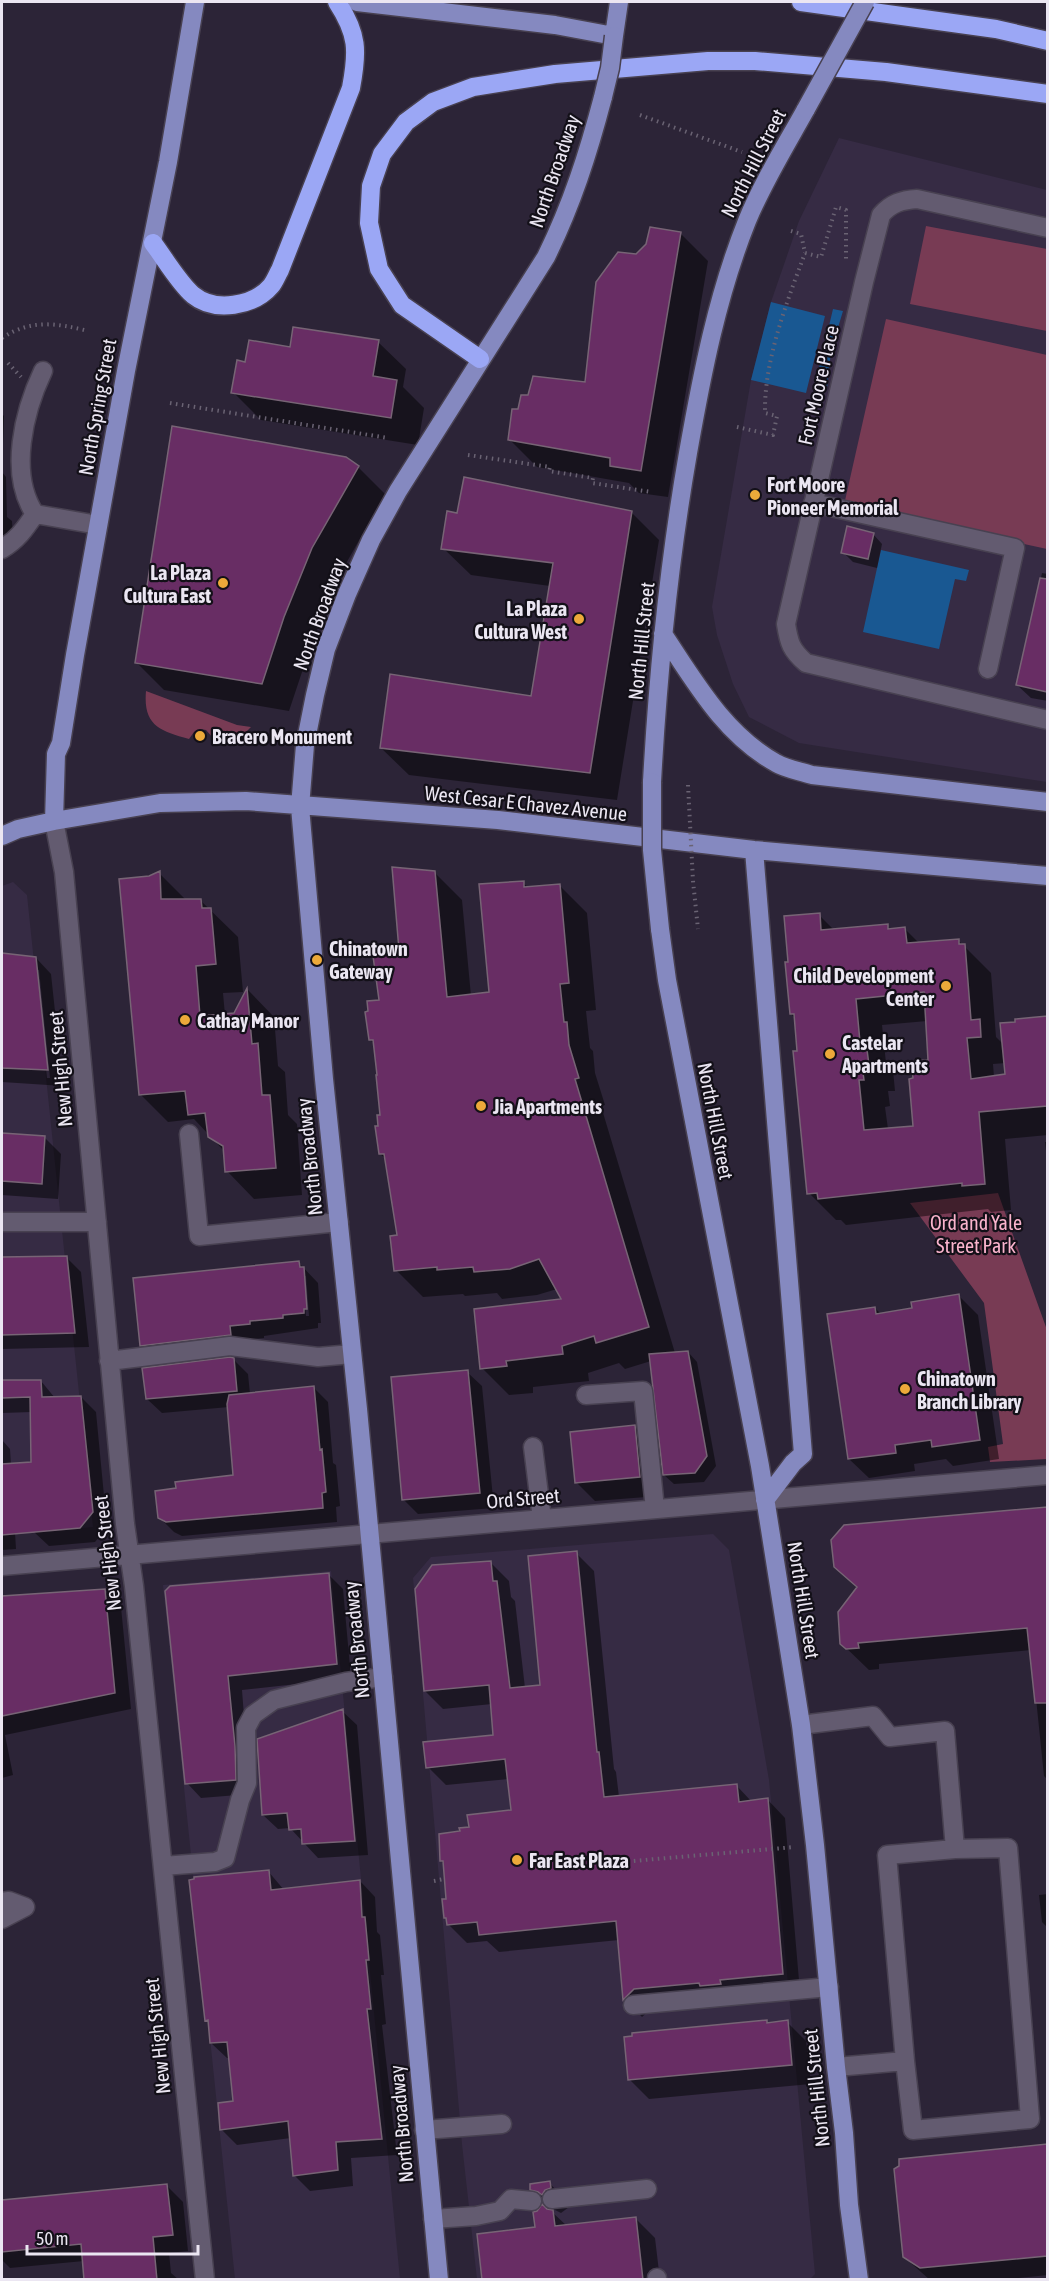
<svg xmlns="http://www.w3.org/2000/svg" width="1049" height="2281" font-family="'Asap Condensed',sans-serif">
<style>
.built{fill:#362b44}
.green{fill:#783b54}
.water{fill:#195892}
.shadow{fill:#0007;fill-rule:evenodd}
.building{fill:#682d64;stroke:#776475;stroke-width:1.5;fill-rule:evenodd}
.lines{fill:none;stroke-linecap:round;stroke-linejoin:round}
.minor-casing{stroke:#484151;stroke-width:21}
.major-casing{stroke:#484151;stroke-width:21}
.highway-casing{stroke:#484151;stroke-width:21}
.path{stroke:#6a6373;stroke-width:4;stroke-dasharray:1.5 4.5;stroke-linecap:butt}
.minor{stroke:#635b70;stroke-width:18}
.major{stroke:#8589c0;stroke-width:18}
.highway{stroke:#9ba7f5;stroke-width:18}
.major-bridge-casing{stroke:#484151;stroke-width:21;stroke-linecap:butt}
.path-bridge{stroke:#6a6373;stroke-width:4;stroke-dasharray:1.5 4.5;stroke-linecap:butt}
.major-bridge{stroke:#8589c0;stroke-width:18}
.poi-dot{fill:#eca93a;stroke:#131018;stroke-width:2}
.labels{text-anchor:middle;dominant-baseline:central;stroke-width:4.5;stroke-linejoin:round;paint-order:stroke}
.street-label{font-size:20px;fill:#ebe6f2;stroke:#131018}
.poi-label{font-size:20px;font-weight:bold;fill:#ebe6f2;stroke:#131018;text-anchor:start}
.park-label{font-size:20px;fill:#fab4cd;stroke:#131018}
</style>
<rect width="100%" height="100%" fill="#2c2437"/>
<!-- built -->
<path class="built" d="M839,138L1047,190V782L799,743L749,717L733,684L717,635L712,607L751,380L771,302L799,221Z
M13,882L27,895L93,1527L2,1536V886Z
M713,1534L729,1550L769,1780L815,2274L810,2279L803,2280L477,2279L462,2144L413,1578L431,1557Z
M331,1571L400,2279H235L163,1585Z"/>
<!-- green -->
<path class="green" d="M926,226L1047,249V331L910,304Z
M886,319L1047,355V549L844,505Z
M146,691L237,725L251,727L240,738H213L206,730L200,729L194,732L189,739C159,731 143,725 146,691Z
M998,1193L1047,1330V1459L990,1462L988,1447L1003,1444L984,1303L910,1203Z"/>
<!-- water -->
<path class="water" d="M771,302L825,316L806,393L751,380Z
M833,309L843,311L831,351L827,388L815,385Z
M881,550L969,570L966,581L955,579L939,649L863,632Z"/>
<!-- shadow -->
<path class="shadow" d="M681,234L708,261L668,497L639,493L629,483L537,467L509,439L519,411L587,383L637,255Z
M378,342L406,369L403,387L424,408L418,445L261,420L233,392L246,363L291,349Z
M2,414L4,416L2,471Z
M358,467L385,494L339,576L311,645L289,711L164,690L137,663Z
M2,472L6,477L7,517L12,521L13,541L2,545Z
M631,512L659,540L617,800L409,775L381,748L532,697L550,586L471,575L443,548L459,515Z
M873,534L882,544L877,568L853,562L843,552Z
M1042,573L1048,574V701L1031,698L1017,685Z
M159,873L187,901L200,900L238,937L243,992L223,993L225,1015L235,1014L248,990L274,1017L278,1066L285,1072L288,1115L297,1124L302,1195L254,1199L227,1171L225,1152L194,1119L168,1122L141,1095L150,878Z
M435,873L462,900L471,996L491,994L523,883L529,888L560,886L587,913L596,1010L586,1011L590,1048L593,1051L595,1073L605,1105L601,1106L675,1353L688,1352L697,1362L716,1466L704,1482L674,1484L664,1475L651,1361L625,1369L619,1363L588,1373L589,1381L533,1387V1393L509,1395L482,1368L563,1301L557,1289L537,1295L502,1299L497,1293L465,1296L463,1294L423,1297L396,1270L398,1236L387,1160L380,1154L382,1116L375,1044L370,1040L380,1001Z
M819,915L835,931L887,926L891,930L905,929L919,943L958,940L991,973L996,1037L1004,1045L1017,1020L1048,1017V1135L1005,1139L1011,1210L991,1212L988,1209L846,1225L841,1220H836L809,1193L795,1018L791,1014L789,963ZM927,1021L930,1061L914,1080L915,1127L888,1129L885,1107L890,1106L888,1091H895L893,1070L886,1063L882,1025ZM1006,1063L1007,1075L994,1077L993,1064Z
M2,955L36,958L51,974L63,1086L2,1082ZM36,970H39L50,1078H47Z
M2,1135L45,1138L61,1154L58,1199L2,1195Z
M1045,1142H1048V1168Z
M2,1258H67L81,1272L89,1347L2,1349Z
M299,1263L318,1283L321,1323H318V1328L264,1336V1338L244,1340L156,1360L142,1345ZM303,1276H306L309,1316H306Z
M959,1296L978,1315L999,1459L953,1466L946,1459L914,1464L915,1471L869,1478L849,1459L875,1308L881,1314L914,1310Z
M233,1359L248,1374L250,1394L314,1388L328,1402L333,1463L336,1465L340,1506L336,1507L337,1522L182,1536L174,1532L159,1517L235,1476L229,1407L162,1413L147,1399Z
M467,1372L482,1386L494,1508L418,1514L403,1499Z
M2,1381H41L55,1398L81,1397L96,1412L107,1527L95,1542L49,1546L34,1532L32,1412L2,1413Z
M635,1427L654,1446L659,1496L595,1501L576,1482Z
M2,1440L10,1449L16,1549L2,1550Z
M1048,1508V1787L1047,1779L1044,1776L1031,1650L879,1664V1669L869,1670L842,1644L858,1589L835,1567L845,1526Z
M576,1553L594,1571L614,1769L616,1772L619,1797L736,1785L752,1802L767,1799L785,1818L800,1992L653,2007L642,2017L625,1999L619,1940L499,1952L487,1941L467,1943L449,1925L444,1864L441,1861L461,1833L512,1812L509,1779L446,1785L428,1767L495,1736L492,1704L443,1709L425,1691L417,1589L491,1563L509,1581L511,1597L515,1601L525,1688L542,1686Z
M328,1574L343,1589L351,1678L242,1690L250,1794L201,1798L187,1783L167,1592Z
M104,1590L121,1607L131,1709L5,1735L13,1775L2,1778V1598Z
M342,1711L357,1725L368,1855L318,1858L290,1828L278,1829L263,1815Z
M268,1871L284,1890L360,1881L375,1897L377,1932L380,1935L384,1975H381L386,2024L382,2025L397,2155L351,2158L353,2186L310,2191L294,2175L291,2138L237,2145L222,2130L234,2102L230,2058H227L211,2043L209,2023L206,2020Z
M1048,1894V1928L1042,1922L1039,1895Z
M766,2022L769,2024L787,2022L806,2041L811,2084L649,2099L630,2080Z
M1048,2145V2275L999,2280H930L904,2257L900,2160Z
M549,2183L569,2202V2207L561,2213L551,2208L532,2189Z
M167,2186L183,2202L188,2251L169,2253L171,2273L179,2280H86L84,2261L10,2268L2,2260V2202Z
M546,2210L552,2212L567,2226L636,2219L655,2238L660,2280H483L536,2229Z"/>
<!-- building -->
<path class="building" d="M650,227L681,232L641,471L610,466V458L508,440L512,409H518L521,395H528L533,376L585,382L596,282L618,252L636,254L646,244Z
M293,327L379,340L373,376L397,380L391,418L231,393L237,360L245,362L249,340L290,347Z
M172,426L346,457L359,466L312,548L284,617L262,684L135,663Z
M464,477L632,511L590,773L380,748L390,674L531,696L553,563L441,549L447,511L457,513Z
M847,526L874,533L868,559L841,553Z
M1040,578L1047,579V692L1016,685Z
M392,867L435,871L447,997L489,992L479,884L524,881V887L560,884L569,983L560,984L564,1022H567L569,1045L579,1078L575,1079L649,1327L596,1343L594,1336L562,1346L563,1354L506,1361L507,1366L480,1369L474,1309L561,1299L539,1259L510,1269L474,1272L473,1267L437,1270V1267L394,1271L390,1236L397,1235L384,1154H379L375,1126H378L377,1115H380L376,1075H377L373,1040H369L365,1012L368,1011L367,1001L379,1000L373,956L399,950Z
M160,871L161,899H201L202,908H211L216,964L196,966L200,1016L234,1013L247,988L252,1044L258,1043L262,1095H270L276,1168L225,1172L223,1146L208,1137L205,1113L188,1115L185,1091L139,1095L119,879L149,876Z
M820,913L821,930L888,924V929L905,927L907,943L959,939V944H965L971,1020L980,1019L981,1037L967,1038L971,1079L1005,1074L1000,1023L1015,1022V1019L1047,1016V1106L979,1112L985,1184L962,1186V1183L818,1199L817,1193L807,1194L793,1051H797L794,1014H790L785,962H788L784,916ZM924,992L928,1060L911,1061L913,1078L909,1079L913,1126L864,1130L859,1080H864L862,1065H869L866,1042H860L856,999Z
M2,953L36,957L48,1070L2,1068Z
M2,1133L45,1136L42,1184L2,1181Z
M67,1256L75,1333L2,1335V1257Z
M299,1261L300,1267H304L307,1309H304V1313L283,1315V1318L250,1321V1324L230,1326L231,1335L140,1346L133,1278Z
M959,1294L980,1440L932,1447L931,1440L895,1445L896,1453L848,1459L827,1314L875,1307L876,1314L912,1308L911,1302Z
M688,1351L707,1456L695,1473L663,1475L649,1354Z
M230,1357L234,1358L237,1391L146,1399L142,1368Z
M468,1370L480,1493L402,1500L391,1377Z
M2,1380H41L42,1397L81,1396L93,1512L80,1528L2,1535V1464L31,1462L30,1397L2,1398Z
M314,1386L320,1450L322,1449L326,1492L322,1493L323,1508L166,1522L158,1518L155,1491L176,1488L175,1482L233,1475L227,1404L229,1395Z
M635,1425L640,1477L575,1483L570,1432Z
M1047,1507V1703H1035L1027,1628L858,1643L859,1648L846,1649L840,1644L838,1612L857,1587L834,1567L831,1540L844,1525Z
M577,1551L597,1752H599L604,1797L737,1784L739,1802L768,1798L783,1974L720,1980L721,1984L700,1986L699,1983L634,1989L623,2000L616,1921L479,1935L477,1922L447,1925L446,1918H444L442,1899H446L443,1861H440L439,1834L460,1831L459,1828L469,1827L467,1815L511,1810L505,1759L426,1768L423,1742L493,1735L489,1685L424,1691L415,1589L432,1565L491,1561L493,1581H497L510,1688L540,1685L528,1556Z
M329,1573L337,1664L228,1676L235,1746L236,1780L185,1784L165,1591L170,1586Z
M105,1589L115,1693L2,1716V1596Z
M343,1709L355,1841L302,1844L301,1829L289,1830L287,1813L262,1815L257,1739Z
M269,1870L271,1890L360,1880L362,1917H365L369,1960H366L371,2009H367L382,2139L336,2142L338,2170L293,2176L288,2121L220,2130L218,2103L233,2101L227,2042L210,2043L208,2020L205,2021L189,1880L194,1879V1877Z
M767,2020V2023L788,2020L792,2065L628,2080L624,2037L632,2036V2033Z
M1047,2144V2256L920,2268L903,2257L894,2169L899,2166V2159Z
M550,2181L551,2188L545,2190L542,2195L538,2192L530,2190V2184Z
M167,2184L173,2235L153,2237L157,2280H84L81,2244L2,2252V2200Z
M542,2204L547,2209L553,2210L555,2226L636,2217L643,2280H482L477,2234L535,2227L533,2212L537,2211Z"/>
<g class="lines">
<!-- minor casing -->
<g class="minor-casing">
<path id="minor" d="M1048,228L917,199C902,200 891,203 881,215L864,282L786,624C789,643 791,650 806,663L1048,720
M43,371C24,411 8,474 35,514L98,525
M813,503L1015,548L988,669
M2,549C17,540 25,529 35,514
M54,821L64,872L125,1524L134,1586L205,2280
M189,1134L199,1236L339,1222
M2,1222H97
M109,1361L230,1346L318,1357L352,1354
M586,1395L643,1391L655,1509
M533,1447L542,1519
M2,1566L1048,1475
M801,1725L873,1716L890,1737L945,1731L955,1849L887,1855L905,2061L836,2067
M163,1866L215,1862L225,1858L240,1800L247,1783L246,1728L253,1715L274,1700L346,1682L383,1677
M2,1902L9,1901L25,1907
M2,1919L25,1907
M633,2005L829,1987
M905,2061L913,2130L1030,2119L1008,1848L955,1849
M424,2130L502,2124
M552,2199L647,2189
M433,2219L476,2216L500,2211L511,2199L532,2201
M657,2278V2280"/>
</g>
<!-- major casing -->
<g class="major-casing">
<path id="major" d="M357,2L555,25L614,36L619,2
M663,634C695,682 724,734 776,763C786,769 800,771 812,775L1048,802
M652,782C658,672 669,562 688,453C702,374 717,296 747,221C763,182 786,145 806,109
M54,821L56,754L61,743L75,655L126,371L168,162L195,2
M2,836L18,829L54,821L160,803L246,801L498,820L754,850L1048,876
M754,850L803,1454L793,1463L765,1500
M660,929L667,980L760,1466L801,1725L815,1845L836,2067L844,2133L849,2205L859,2280
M439,2280L358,1409L324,1079L300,807L305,745L315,695L326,649L347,594L371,540L398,491L546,257C572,204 588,154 603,97"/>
</g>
<!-- highway casing -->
<g class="highway-casing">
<path id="highway" d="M801,2L996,29L1048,41
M153,243C165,259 179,283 193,295C215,313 254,306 271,286C275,281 277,275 280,270L351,88C358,51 358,34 337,2
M480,359L402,305L379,269L369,223L371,186L382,154L406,122L433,102L473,87L555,74L708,61H755L886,72L1048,94"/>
</g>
<!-- path -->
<path class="path" d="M640,115L742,152
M791,231L801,234L805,253L821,257L836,207L846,210V263
M2,338C31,319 56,323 88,331
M8,363L21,377
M170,403L388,438
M737,427L773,435L777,416L765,413C764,360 787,302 805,253
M468,455L550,467L549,471L593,478L592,483L651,492
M598,1864L795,1847
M434,1881L444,1879"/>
<!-- minor -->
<use href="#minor" class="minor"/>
<!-- major -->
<use href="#major" class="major"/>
<!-- highway -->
<use href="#highway" class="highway"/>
<!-- major-bridge casing -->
<g class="major-bridge-casing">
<path id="major-bridge" d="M603,97L610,68L614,36
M806,109L865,2
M652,782V850L660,929"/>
</g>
<!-- path-bridge -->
<path class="path-bridge" d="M688,785L693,881L698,929"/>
<!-- major-bridge -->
<use href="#major-bridge" class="major-bridge"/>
</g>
<!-- markers -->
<g class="poi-dot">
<circle cx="755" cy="495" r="6"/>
<circle cx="223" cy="583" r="6"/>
<circle cx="579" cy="619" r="6"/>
<circle cx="200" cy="736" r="6"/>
<circle cx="317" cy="960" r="6"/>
<circle cx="946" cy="986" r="6"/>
<circle cx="185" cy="1020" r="6"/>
<circle cx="830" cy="1054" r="6"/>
<circle cx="481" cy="1106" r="6"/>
<circle cx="905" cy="1389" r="6"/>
<circle cx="517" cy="1860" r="6"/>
</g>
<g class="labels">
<!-- street labels -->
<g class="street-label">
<text transform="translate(753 163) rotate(-63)">North Hill Street</text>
<text transform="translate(554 171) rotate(-71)">North Broadway</text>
<text transform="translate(818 385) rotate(-77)">Fort Moore Place</text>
<text transform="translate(97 407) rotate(-80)">North Spring Street</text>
<text transform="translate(319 614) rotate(-70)">North Broadway</text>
<text transform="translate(641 641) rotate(-84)">North Hill Street</text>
<text transform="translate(526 803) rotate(6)">West Cesar E Chavez Avenue</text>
<text transform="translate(60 1069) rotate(-95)">New High Street</text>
<text transform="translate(716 1121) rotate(79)">North Hill Street</text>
<text transform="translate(309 1157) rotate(-96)">North Broadway</text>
<text transform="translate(523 1498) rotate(-5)">Ord Street</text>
<text transform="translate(107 1553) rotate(-97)">New High Street</text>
<text transform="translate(804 1600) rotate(81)">North Hill Street</text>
<text transform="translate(356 1640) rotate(-96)">North Broadway</text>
<text transform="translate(157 2036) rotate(-96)">New High Street</text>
<text transform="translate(816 2088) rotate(-96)">North Hill Street</text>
<text transform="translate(401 2124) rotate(-95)">North Broadway</text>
</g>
<!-- poi labels -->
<g class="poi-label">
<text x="767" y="484">Fort Moore<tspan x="767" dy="23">Pioneer Memorial</tspan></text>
<text x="211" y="572" text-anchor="end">La Plaza<tspan x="211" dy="23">Cultura East</tspan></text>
<text x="567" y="608" text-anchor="end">La Plaza<tspan x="567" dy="23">Cultura West</tspan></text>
<text x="212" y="736">Bracero Monument</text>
<text x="329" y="948">Chinatown<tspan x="329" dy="23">Gateway</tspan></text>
<text x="934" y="975" text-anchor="end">Child Development<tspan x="934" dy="23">Center</tspan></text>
<text x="197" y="1020">Cathay Manor</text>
<text x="842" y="1042">Castelar<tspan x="842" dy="23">Apartments</tspan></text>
<text x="493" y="1106">Jia Apartments</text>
<text x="917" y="1378">Chinatown<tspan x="917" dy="23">Branch Library</tspan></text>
<text x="529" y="1860">Far East Plaza</text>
</g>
<!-- park labels -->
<g class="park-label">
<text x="976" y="1222">Ord and Yale<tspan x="976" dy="23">Street Park</tspan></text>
</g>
</g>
<!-- border -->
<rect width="1049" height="2281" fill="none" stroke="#ebe6f2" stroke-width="6"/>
<!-- scale -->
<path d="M27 2245v9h171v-9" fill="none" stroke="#ebe6f2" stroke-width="3"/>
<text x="36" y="2245" font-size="18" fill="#ebe6f2" stroke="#131018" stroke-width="4.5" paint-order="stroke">50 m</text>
</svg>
